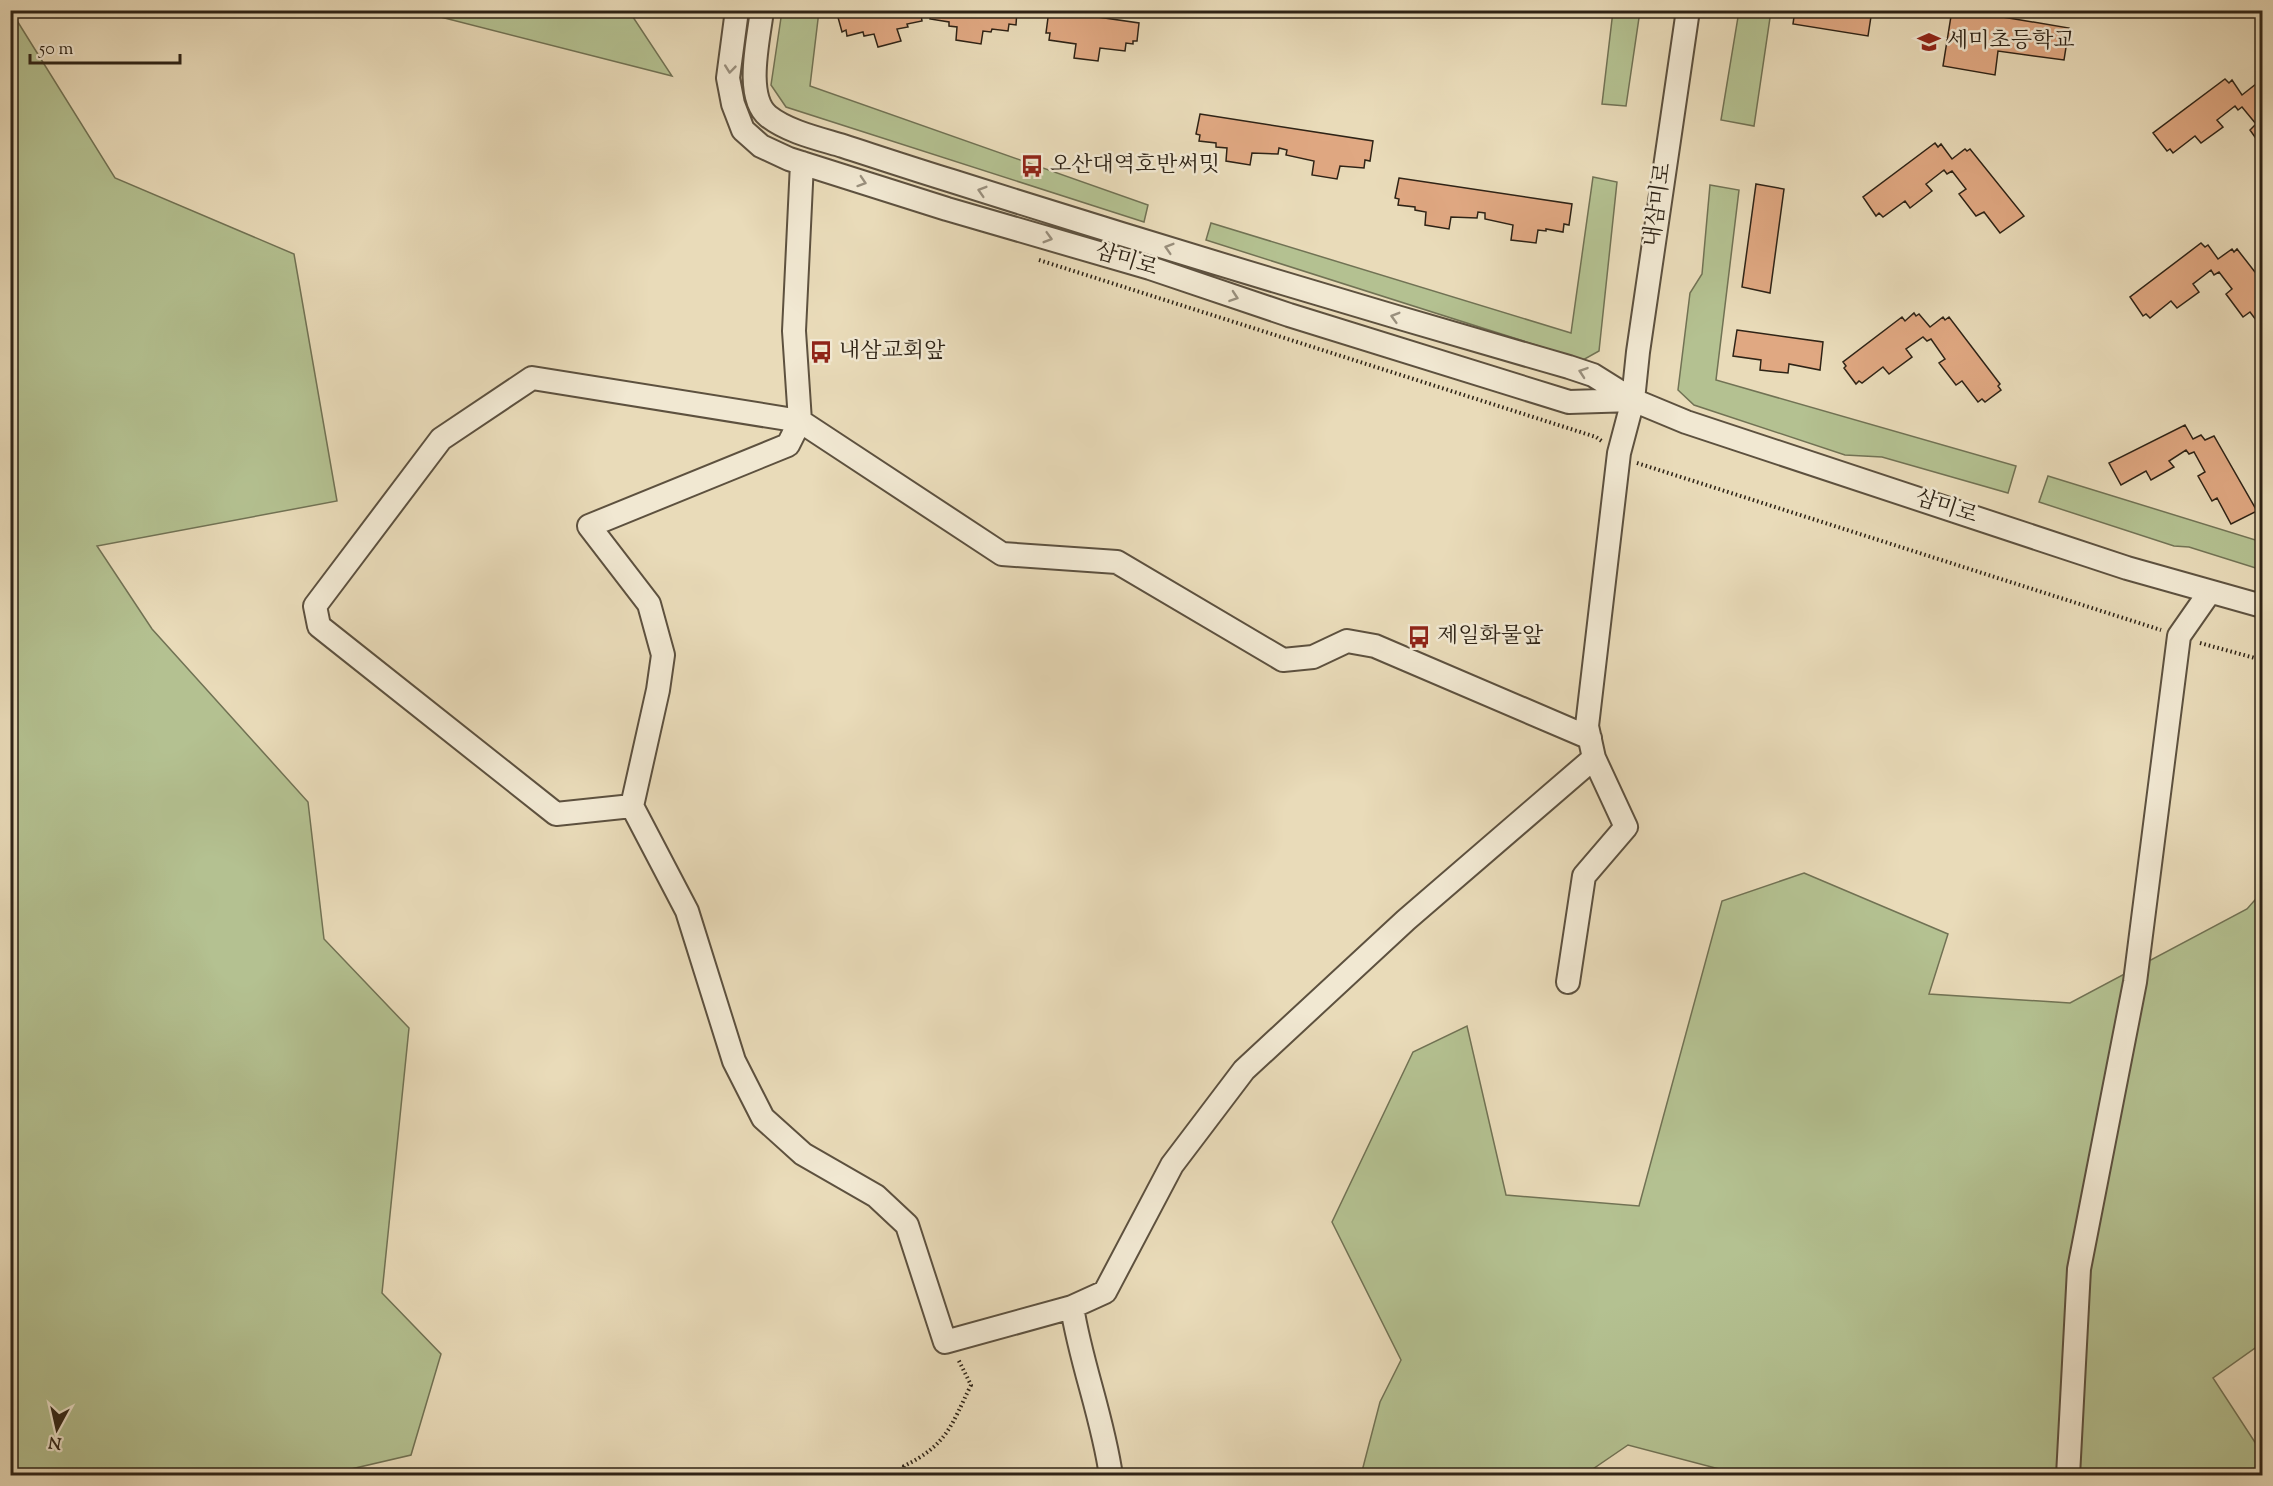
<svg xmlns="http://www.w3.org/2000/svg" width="2273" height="1486" font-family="'Sorts Mill Goudy','Noto Serif KR',serif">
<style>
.green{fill:#b4c191;stroke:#717254;stroke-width:1.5}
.building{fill:#e0a882;stroke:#2e2316;stroke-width:1.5}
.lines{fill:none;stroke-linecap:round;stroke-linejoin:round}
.minor-casing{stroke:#5d513f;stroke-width:26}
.path{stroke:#2e2316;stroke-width:4;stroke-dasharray:1.5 3;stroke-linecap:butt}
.minor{stroke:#f1e8d2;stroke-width:22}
.oneway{stroke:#998f7d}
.labels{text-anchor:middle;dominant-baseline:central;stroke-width:5;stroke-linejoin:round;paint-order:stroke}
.poi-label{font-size:22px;fill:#2e2316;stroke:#f1e8d2;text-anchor:start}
.street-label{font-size:22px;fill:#2e2316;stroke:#f1e8d2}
</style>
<rect width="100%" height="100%" fill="#e9dbb9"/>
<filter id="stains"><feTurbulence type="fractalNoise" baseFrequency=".00333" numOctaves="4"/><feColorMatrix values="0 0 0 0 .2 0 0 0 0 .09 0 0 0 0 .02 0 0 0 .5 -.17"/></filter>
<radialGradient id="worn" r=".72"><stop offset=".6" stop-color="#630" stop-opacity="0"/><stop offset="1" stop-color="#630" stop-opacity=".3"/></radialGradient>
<!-- green -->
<path class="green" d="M11,11L115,178L294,254L337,501L97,546L152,629L308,802L324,939L409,1028L382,1293L441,1354L411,1455L321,1476L11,1475Z
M417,11H629L672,76Z
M782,11H819L810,86L1148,205L1144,222L786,107L771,85Z
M1613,11H1640L1626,106L1602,104Z
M1739,11H1771L1754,126L1721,120Z
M1593,177L1617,182L1599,351L1583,360L1206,240L1211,223L1571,333Z
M1710,185L1739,190L1716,380L2016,466L2008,493L1882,457L1845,455L1694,405L1678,390L1690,293L1702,274Z
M2048,476L2262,542V570L2189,547L2174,546L2039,502Z
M1804,873L1948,934L1929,994L2070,1003L2247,909L2262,892V1343L2213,1378L2262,1453V1475H1742L1628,1445L1584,1475H1361L1380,1402L1401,1360L1332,1222L1413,1052L1467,1026L1506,1195L1639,1206L1722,901Z"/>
<!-- building -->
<path class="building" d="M836,10H1017L1016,25L1009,24L1008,31L992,29L991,32L983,31L981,44L956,40L957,27L949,26V22L930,19L931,15L926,14L921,15L922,21L907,24L908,27L897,29L901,41L878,47L874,34L864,36L863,32L847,36L846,30L842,32Z
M1049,10L1139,23L1137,41H1133V44L1126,43L1125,51L1100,48L1098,61L1074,58L1076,44L1049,40L1050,33H1046Z
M1795,10H1872L1868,36L1793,24Z
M1952,10H1985V14L2069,28L2064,60L1998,51L1995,75L1943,66Z
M2225,79L2229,83L2232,80L2242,95L2256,84L2257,87L2261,84L2262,86V147L2250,130L2256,124L2242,107L2238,110L2235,106L2217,120L2223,127L2201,143L2195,136L2173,153L2170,149L2167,151L2153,133Z
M1200,114L1373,141L1370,161L1365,160L1364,168L1340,166L1337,179L1312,175L1314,161L1286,155L1287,150L1279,148L1278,154L1252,153L1250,165L1226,161L1227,148L1216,147V143L1199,141L1200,135L1196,134Z
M1935,143L1938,147L1941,144L1952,159L1965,149L1967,151L1970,149L2024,216L2000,233L1984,212L1976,216L1959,194L1966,189L1952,171L1947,174L1944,170L1926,184L1932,191L1910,208L1905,201L1883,217L1879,213L1876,216L1863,197Z
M1399,178L1572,204L1569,225L1564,224L1563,232L1546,229V231L1538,230L1536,243L1511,240L1513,225L1485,219V213L1478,212L1477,218L1451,217L1449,229L1425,225L1426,212L1415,210V207L1398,205L1399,199L1395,198Z
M1756,184L1784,189L1770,293L1742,287Z
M2201,243L2205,247L2208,245L2218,259L2232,249L2234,252L2237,249L2262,281V328L2250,312L2243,317L2226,294L2232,289L2219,272L2214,275L2211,270L2193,284L2199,292L2177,308L2171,301L2150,318L2146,314L2143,316L2130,297Z
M1914,313L1916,316L1919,314L1930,327L1943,317L1945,320L1949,317L2000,384L1998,386L2001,390L1985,402L1982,399L1978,402L1962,381L1956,385L1939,363L1945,359L1931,339L1927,341L1923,337L1906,349L1912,357L1889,374L1883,367L1862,383L1859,381L1856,384L1844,368L1846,366L1843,362L1902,317L1905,321Z
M1737,330L1823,342L1820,370L1789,364L1788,373L1760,370L1761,360L1733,356Z
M2185,425L2193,439L2201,435L2205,440L2214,436L2257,511L2231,524L2217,498L2212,501L2198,476L2205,472L2194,452L2189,454L2186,450L2169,461L2174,467L2151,480L2146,471L2121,485L2109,463Z"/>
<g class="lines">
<!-- minor casing -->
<g class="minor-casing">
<path id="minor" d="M737,10L728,78L733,104L743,130L761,146L789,159L947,209L1150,268L1289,315L1569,402L1633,400
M762,10C759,38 744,96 768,116C788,132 820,139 843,146C880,158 916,170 952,181C1157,246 1363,308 1569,367L1593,375L1633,400L1686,422L2127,568L2262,606
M1590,738L1375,646L1347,641L1313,657L1283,660L1117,562L1002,554L800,421L532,378L441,439L315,606L319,626L556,814L632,806L687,911L734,1061L763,1118L803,1154L876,1196L907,1225L945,1342L1072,1307L1105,1292L1172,1165L1244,1070L1406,920L1594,758
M632,806L658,690L663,655L649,604L589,526L788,445L800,421L794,331L802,163
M1568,982L1584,876L1626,827L1594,758L1587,726L1619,453L1633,400L1638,352L1688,10
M1072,1307C1081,1364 1103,1418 1111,1476
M2068,1476L2079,1269L2135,982L2179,636L2209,593"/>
</g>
<!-- path -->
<path class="path" d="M1039,260L1596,437L1603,442
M1637,463L2161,630
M2200,643L2262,660
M902,1476L904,1466C947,1445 951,1426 971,1385L958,1359"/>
<!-- minor -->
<use href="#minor" class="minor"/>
</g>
<!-- one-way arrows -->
<defs><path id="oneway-chevron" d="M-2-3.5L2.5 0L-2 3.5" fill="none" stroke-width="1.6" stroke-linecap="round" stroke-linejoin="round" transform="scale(1.5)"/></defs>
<g class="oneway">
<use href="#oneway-chevron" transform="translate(730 69) rotate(96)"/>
<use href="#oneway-chevron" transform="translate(862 182) rotate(18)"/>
<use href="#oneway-chevron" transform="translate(982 191) rotate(-163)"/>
<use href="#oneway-chevron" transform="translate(1048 238) rotate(16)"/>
<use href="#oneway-chevron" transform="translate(1169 248) rotate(-163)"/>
<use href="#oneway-chevron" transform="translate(1234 297) rotate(19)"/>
<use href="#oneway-chevron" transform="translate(1395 317) rotate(-164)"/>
<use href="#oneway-chevron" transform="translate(1583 372) rotate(-161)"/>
</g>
<!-- icons -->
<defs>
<g id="school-bare" transform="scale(1.8)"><path d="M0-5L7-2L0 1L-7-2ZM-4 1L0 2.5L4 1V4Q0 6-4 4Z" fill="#8f2418" stroke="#f1e8d2" stroke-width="2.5" paint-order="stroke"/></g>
<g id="bus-bare" transform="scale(1.8)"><path d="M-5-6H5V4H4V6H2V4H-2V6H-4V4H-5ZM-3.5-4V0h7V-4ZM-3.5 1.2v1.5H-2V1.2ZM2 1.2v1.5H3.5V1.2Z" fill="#8f2418" stroke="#f1e8d2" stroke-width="2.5" paint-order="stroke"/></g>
</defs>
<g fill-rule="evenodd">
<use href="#school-bare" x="1929" y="42"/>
<use href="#bus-bare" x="1032" y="166"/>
<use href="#bus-bare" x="821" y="352"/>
<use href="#bus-bare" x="1419" y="637"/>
</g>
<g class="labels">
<!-- poi labels -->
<g class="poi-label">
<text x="1947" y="42">세미초등학교</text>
<text x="1050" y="166">오산대역호반써밋</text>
<text x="839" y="352">내삼교회앞</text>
<text x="1437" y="637">제일화물앞</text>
</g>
<!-- street labels -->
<g class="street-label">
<text transform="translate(1659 205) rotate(-82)">내삼미로</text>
<text transform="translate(1126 261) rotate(17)">삼미로</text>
<text transform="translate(1946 508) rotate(18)">삼미로</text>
</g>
</g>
<!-- margin -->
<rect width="2273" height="1486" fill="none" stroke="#e9dbb9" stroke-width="36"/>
<rect x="12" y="12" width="2249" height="1462" fill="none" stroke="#2e2316" stroke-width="3"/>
<rect x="18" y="18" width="2237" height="1450" fill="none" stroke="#2e2316" stroke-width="1.5"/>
<!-- north arrow -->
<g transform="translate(57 1429) rotate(188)" stroke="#f1e8d2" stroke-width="4.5" paint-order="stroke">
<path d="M0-4.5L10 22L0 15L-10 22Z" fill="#2e2316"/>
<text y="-9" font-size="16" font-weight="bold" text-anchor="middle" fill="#2e2316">N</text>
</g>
<!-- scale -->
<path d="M30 54v9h150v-9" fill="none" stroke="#2e2316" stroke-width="3"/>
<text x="39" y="54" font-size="18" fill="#2e2316" stroke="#f1e8d2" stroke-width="4.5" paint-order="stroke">50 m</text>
<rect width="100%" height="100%" filter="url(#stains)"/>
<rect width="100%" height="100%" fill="url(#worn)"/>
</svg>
